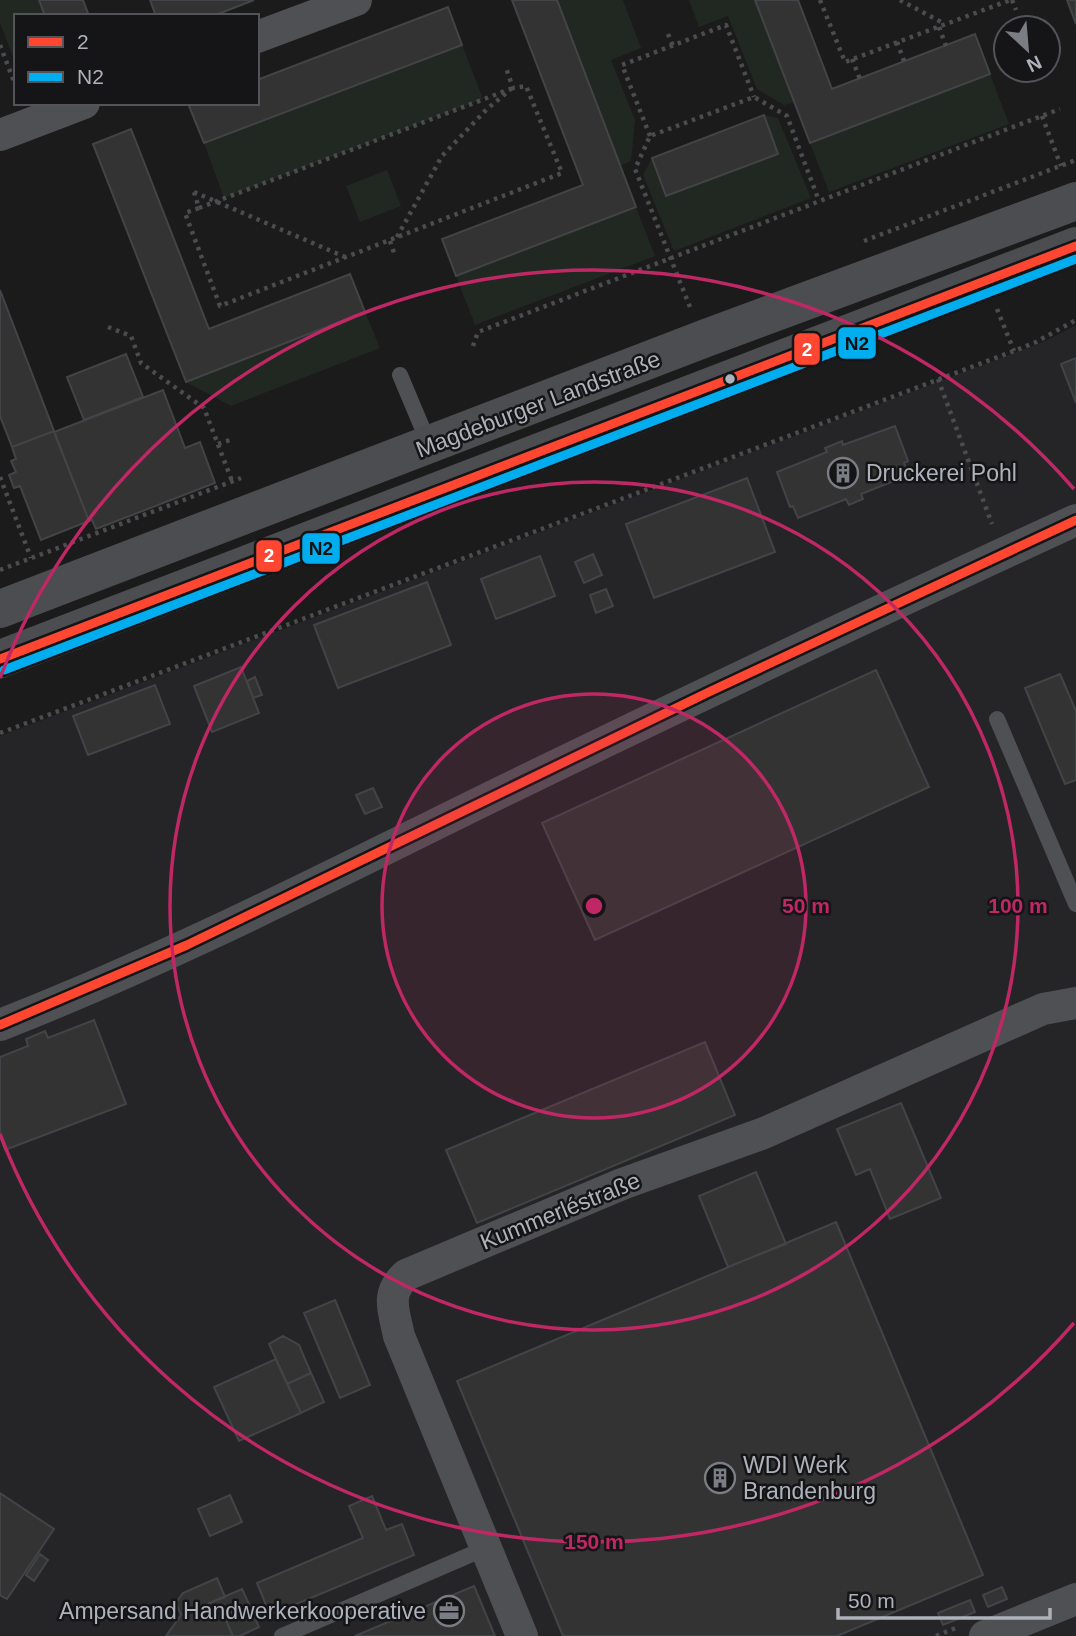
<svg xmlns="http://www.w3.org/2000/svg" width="1076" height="1636" font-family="Arial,sans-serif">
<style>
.built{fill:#252527}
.green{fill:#212822}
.building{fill:#333;stroke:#434447;stroke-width:2}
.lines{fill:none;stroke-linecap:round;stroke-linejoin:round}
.path{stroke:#4b4c4f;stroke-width:4.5;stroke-dasharray:3.5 5;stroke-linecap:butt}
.service{stroke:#4f5054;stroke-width:16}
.minor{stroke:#4f5054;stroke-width:32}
.primary{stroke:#4c4d50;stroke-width:38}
.bus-1-casing{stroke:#151517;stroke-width:14}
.bus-2-casing{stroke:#151517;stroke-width:14}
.bus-1{stroke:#ff4631;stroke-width:9}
.bus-2{stroke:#00aeef;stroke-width:9}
.ring{fill:none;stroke:#c02765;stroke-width:3.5}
.bus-dot{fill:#adb2bb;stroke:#151517;stroke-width:2.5}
.labels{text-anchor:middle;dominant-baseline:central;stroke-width:5;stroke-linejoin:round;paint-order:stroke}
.street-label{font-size:23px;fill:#adb2bb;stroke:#151517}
.poi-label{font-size:23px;fill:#adb2bb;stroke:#151517;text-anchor:start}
.centre{fill:#c02765;stroke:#151517;stroke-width:3.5}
.ring-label{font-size:21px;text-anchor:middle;font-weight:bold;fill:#c02765;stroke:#151517;stroke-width:5;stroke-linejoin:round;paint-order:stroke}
.line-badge{stroke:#151517;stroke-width:2.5}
.badge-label{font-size:19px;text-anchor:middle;font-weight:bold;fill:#fff}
.pale-badge-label{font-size:19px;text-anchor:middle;font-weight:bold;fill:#111}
</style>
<rect width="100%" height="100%" fill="#1b1b1b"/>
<!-- built -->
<path class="built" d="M1076,325V1636H0V736L1043,342Z"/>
<!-- green -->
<path class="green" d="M0,0H39L45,16H16V64L0,23Z
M557,0H623L641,48L611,60L635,120L631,161L620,166Z
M689,0H755L794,102L784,105L757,89L728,16L699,27Z
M462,45L483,99L224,198L204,143Z
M990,74L1009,124L829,192L810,143Z
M764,115L778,118L811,198L674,251L643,175L652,158L666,196L778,154Z
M387,170L401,206L360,222L346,186Z
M636,207L655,256L475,325L456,276Z
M365,312L380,348L231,406L186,382Z"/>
<!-- building -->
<path class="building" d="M39,0H83L89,16H45Z
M150,0H254L213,16H156Z
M512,0H557L636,207L456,276L442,239L583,185Z
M755,0H798L832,89L975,34L990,74L810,143Z
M1067,0H1076V24Z
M448,7L462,45L204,143L189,106L196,103H257V80Z
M764,115L778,154L666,196L652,158Z
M131,129L209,329L350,274L365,312L186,382L93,144Z
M0,290L54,431L12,447L0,416Z
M126,354L143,397L84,420L67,377Z
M1076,358V403L1061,364Z
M163,390L185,448L200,442L215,483L96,529L92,520L89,521L54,432Z
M895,426L908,461L904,463L909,475L861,494L863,499L849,505L846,499L798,518L793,506L790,507L777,472L827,452L825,448L842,441L843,445Z
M54,431L89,521L41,540L20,486L14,488L9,475L16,472L11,461L16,459L12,447Z
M747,478L775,552L654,598L626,524Z
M593,554L602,575L584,583L575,562Z
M540,556L555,596L496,619L481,579Z
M427,582L451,645L338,688L314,625Z
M606,589L613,606L596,613L590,595Z
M241,667L259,713L212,732L194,686Z
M876,670L929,787L595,940L542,823Z
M1060,674L1076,711V780L1065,784L1025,688Z
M255,677L262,695L253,698L247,681Z
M155,685L170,724L88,755L73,716Z
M373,788L382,807L365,814L356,795Z
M94,1020L126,1104L5,1150L0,1136V1057L28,1046L26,1039L45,1031L48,1038Z
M705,1042L735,1115L477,1223L446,1150Z
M901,1103L941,1198L890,1219L870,1169L856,1175L837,1129Z
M756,1172L786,1244L728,1267L699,1196Z
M836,1222L983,1575L837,1636H563L457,1381Z
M335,1300L370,1385L340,1398L304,1313Z
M283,1336L299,1345L311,1373L287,1384L269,1344Z
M276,1359L301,1413L239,1441L214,1387Z
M311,1373L324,1402L301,1413L287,1384Z
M0,1493L54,1529L7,1599L0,1595Z
M230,1495L242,1522L210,1536L198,1509Z
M372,1496L386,1530L402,1524L414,1555L270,1615L257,1583L363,1538L349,1506Z
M40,1554L48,1560L34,1581L26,1575Z
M217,1578L225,1597L181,1615L176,1603L183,1593Z
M474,1586L495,1636H355Z
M1002,1587L1007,1599L988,1607L983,1595Z
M242,1589L249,1604L224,1616L233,1636H166L181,1615Z
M970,1600L975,1612L943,1625L938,1613Z
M249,1604L259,1627L240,1636H233L224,1616Z"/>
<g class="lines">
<!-- path -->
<path class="path" d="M820,0L845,62L1010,0
M900,0L945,24
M1012,0L1016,10
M939,27L946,46
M668,34L673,46
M897,42L904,61
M0,45L16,87
M852,59L860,79
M1042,116L1061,166
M650,136L622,65L726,25L754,97
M194,192L199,208L185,213L220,306L562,173L526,86L513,88L506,68
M194,192L345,257
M199,208L513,88
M397,237L442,156L487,109L510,90
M390,241L394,253
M864,241L1076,160
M690,307L635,169L650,136L754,97L787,116L819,201
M997,309L1014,351
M108,327L131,336L141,363L204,408L232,481
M473,346L478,332L1060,109
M938,379L992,524
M218,444L230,440
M0,477L31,558
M0,570L241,478
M0,733L1014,351L1036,342L1076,320
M936,1636L958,1627"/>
<!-- service -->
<path class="service" d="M400,375L429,444
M997,719L1076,904
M282,1636L486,1548"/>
<!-- minor -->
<path class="minor" d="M257,37L356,0
M0,135L84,103
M0,1025C169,959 330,876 493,796C686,702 880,610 1076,520
M522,1636L399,1336C394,1311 385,1294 406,1275L622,1184L764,1133L1043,1009L1076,1003
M985,1636L1076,1599"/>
<!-- primary -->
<path class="primary" d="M0,609L706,338L1076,201
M0,659L1076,246"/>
<!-- bus-1 casing -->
<g class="bus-1-casing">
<path id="bus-1" d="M0,659L1076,246
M0,1025L187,945L711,691L1076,520"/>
</g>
<!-- bus-2 casing -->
<g class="bus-2-casing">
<path id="bus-2" d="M4,670L1076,259"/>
</g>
<!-- bus-1 -->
<use href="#bus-1" class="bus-1"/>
<!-- bus-2 -->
<use href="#bus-2" class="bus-2"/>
</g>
<!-- distance rings -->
<circle cx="594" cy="906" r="212" fill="#c02765" fill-opacity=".12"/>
<g class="ring">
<circle cx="594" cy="906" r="212"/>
<circle cx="594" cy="906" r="424"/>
<path d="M1074 1323A636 636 0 0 1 0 1134M0 678A636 636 0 0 1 1074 489"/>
</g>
<!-- icons -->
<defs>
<g id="building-ring" transform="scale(1.575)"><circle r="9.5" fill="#151517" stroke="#7a7d83" stroke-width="1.5"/><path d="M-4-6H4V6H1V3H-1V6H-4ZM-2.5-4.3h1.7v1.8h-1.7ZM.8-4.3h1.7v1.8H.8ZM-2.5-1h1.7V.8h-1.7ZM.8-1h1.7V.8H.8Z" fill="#7a7d83"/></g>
<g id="office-ring" transform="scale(1.575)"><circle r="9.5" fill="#151517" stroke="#7a7d83" stroke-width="1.5"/><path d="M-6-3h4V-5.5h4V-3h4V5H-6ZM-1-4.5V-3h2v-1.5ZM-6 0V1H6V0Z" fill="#7a7d83"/></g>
</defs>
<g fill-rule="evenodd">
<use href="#building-ring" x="843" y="473"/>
<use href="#building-ring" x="720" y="1478"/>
<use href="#office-ring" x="449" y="1611"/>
</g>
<!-- markers -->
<circle class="bus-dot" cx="730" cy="379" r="6"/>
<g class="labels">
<!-- street labels -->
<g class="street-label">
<text transform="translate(538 404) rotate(-21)">Magdeburger Landstraße</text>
<text transform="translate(560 1211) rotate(-22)">Kummerléstraße</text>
</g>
<!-- poi labels -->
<g class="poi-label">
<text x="866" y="473">Druckerei Pohl</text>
<text x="743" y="1465">WDI Werk<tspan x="743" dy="26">Brandenburg</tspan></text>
<text x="426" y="1611" text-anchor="end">Ampersand Handwerkerkooperative</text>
</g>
</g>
<circle cx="594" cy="906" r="10" class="centre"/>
<g class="ring-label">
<text x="806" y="913">50 m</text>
<text x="1018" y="913">100 m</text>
<text x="594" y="1549">150 m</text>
</g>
<g class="line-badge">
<rect x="837" y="326" width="40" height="34" rx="7" fill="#00aeef"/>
<rect x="793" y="332" width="28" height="34" rx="7" fill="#ff4631"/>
<rect x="301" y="532" width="40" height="33" rx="7" fill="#00aeef"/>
<rect x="255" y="539" width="28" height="34" rx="7" fill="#ff4631"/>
</g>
<g class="badge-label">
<text x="807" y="356">2</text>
<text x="269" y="562">2</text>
</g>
<g class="pale-badge-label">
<text x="857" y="350">N2</text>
<text x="321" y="555">N2</text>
</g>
<!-- legend -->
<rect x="14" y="14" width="245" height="91" fill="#151517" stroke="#525459" stroke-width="2"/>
<rect x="28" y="37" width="35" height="10" fill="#ff4631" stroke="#525459" stroke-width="2"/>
<text x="77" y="49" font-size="21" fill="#adb2bb">2</text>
<rect x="28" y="72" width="35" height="10" fill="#00aeef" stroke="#525459" stroke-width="2"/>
<text x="77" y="84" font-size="21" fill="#adb2bb">N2</text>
<!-- north arrow -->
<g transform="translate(1027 49) rotate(154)"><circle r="33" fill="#151517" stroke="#525459" stroke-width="2"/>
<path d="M0-5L12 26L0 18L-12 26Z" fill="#7a7d83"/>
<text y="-10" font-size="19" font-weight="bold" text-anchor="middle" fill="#adb2bb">N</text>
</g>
<!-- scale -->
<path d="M838 1608v10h212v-10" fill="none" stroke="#adb2bb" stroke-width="3.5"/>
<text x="848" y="1608" font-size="21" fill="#adb2bb" stroke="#151517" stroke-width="5" paint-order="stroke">50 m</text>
</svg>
